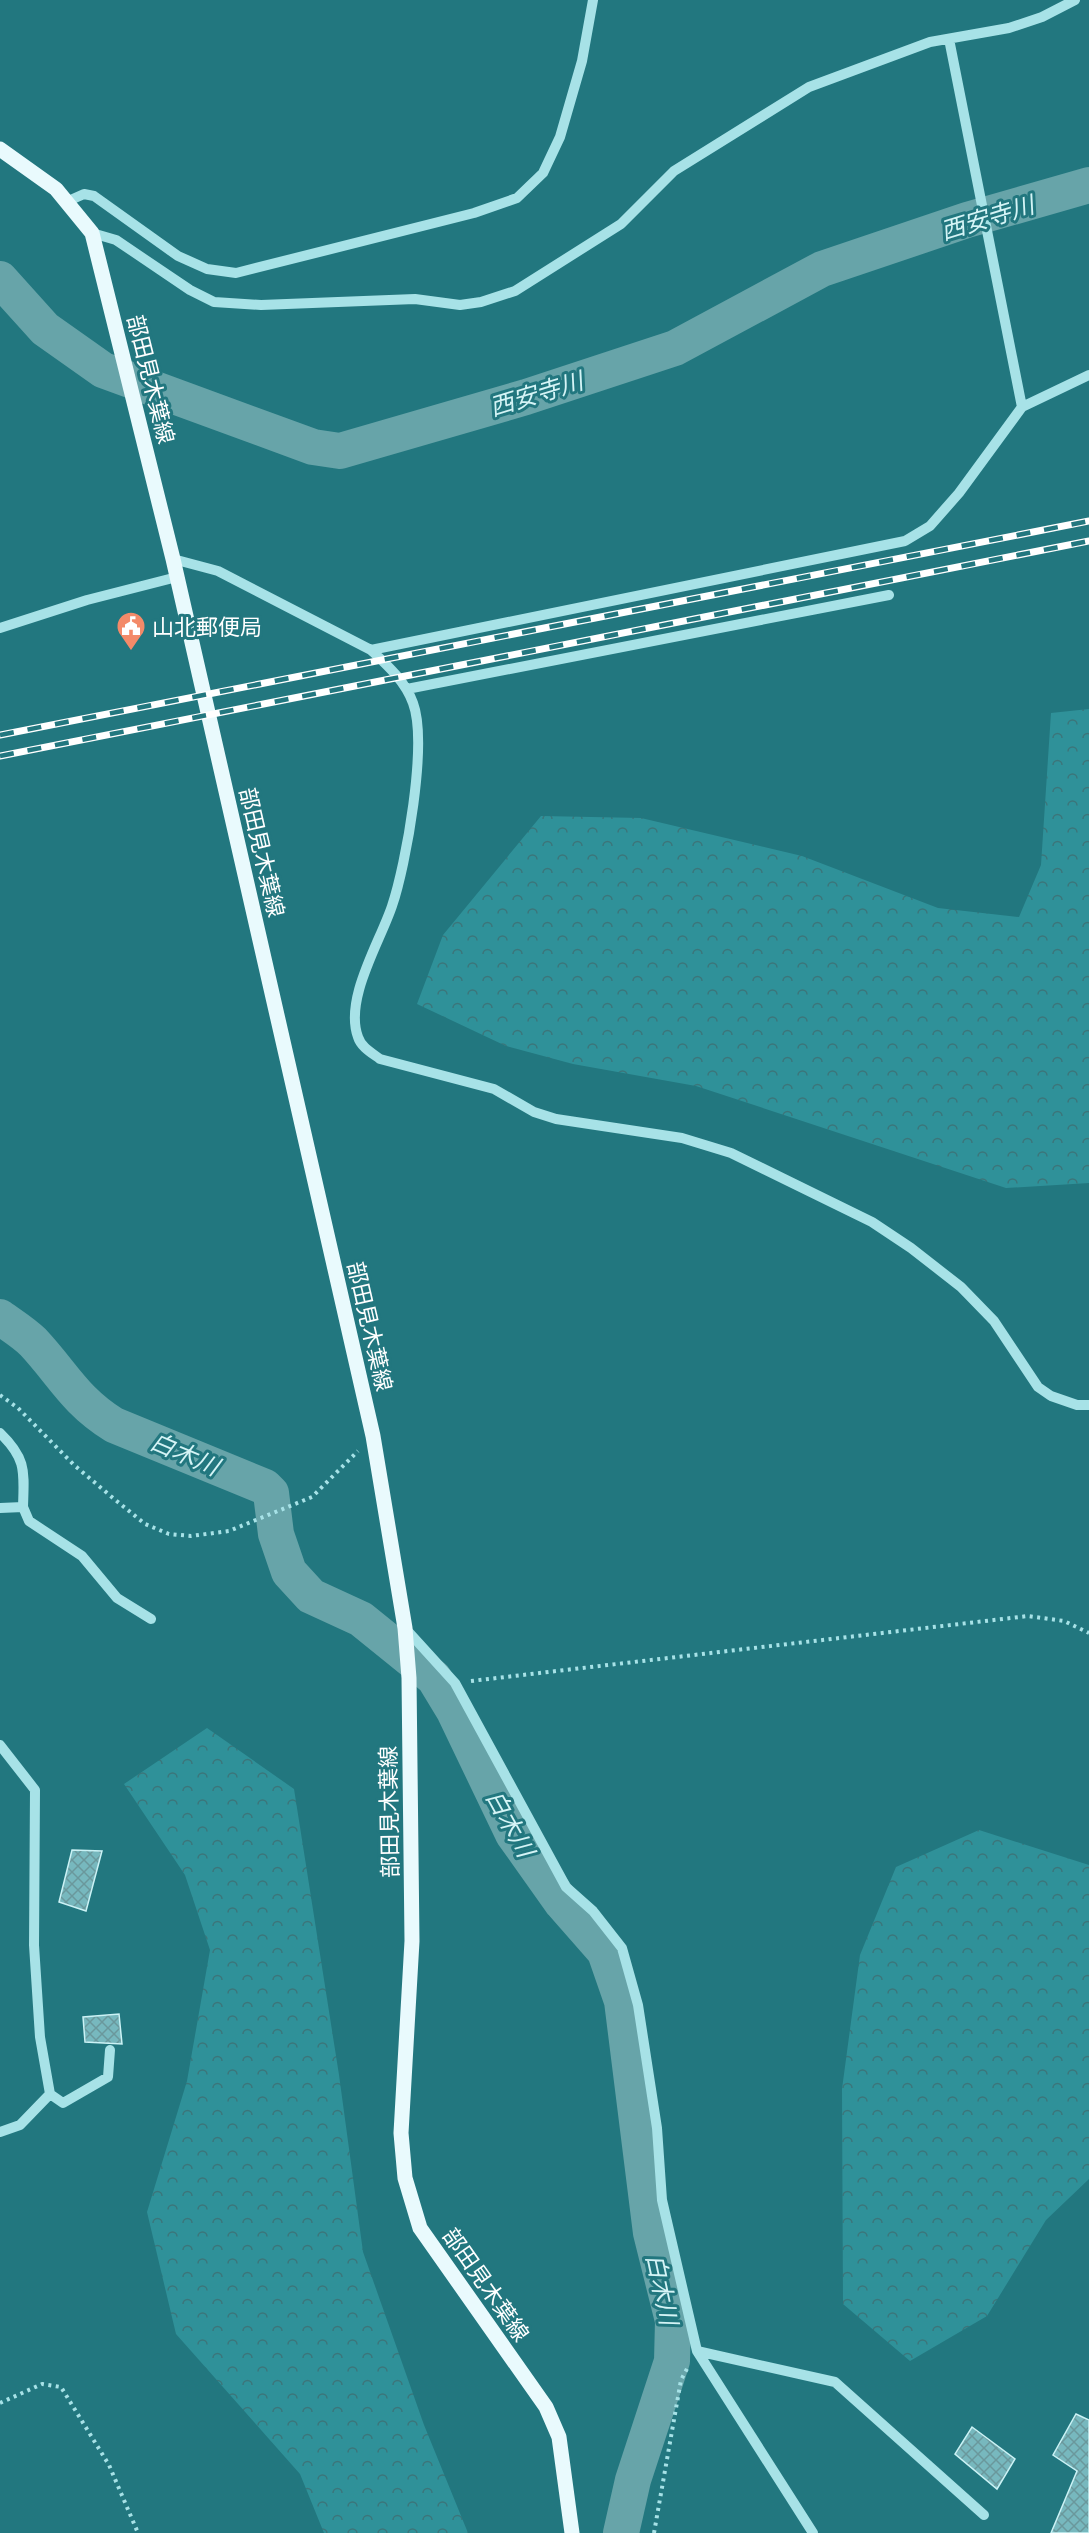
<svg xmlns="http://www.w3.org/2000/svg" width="1089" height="2533" font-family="'Exo 2','Noto Sans JP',sans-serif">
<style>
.forest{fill:url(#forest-crowns)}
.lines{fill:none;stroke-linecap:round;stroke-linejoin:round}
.river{stroke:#67a4a9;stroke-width:36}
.building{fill:url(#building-cross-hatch);stroke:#cbf2f5;stroke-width:1.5}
.path{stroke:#a7e2e7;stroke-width:4;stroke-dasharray:3 4.5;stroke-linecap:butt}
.minor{stroke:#a7e2e7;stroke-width:10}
.major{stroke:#e9fafd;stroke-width:15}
.rail-casing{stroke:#fff;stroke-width:7}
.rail{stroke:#22777f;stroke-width:4.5;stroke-dasharray:14;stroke-linecap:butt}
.labels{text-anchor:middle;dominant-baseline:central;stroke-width:6;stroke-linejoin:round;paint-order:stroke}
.street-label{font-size:22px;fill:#fff;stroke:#22777f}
.poi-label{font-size:22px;fill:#fff;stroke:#22777f;text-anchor:start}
.water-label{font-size:24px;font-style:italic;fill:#d5f4f6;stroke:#22777f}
</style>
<defs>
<pattern id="forest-crowns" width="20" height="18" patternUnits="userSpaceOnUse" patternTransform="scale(1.5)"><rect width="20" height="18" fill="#2f9199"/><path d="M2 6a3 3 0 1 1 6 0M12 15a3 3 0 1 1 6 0" fill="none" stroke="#3b757a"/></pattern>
<pattern id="building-cross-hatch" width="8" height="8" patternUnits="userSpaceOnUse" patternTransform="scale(1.5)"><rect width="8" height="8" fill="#77b8be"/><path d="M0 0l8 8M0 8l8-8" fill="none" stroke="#6a989c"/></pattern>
</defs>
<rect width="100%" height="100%" fill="#22777f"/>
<!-- forest -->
<path class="forest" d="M1089,709V1183L1006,1188L696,1086L573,1064L506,1046L417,1004L443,935L541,816L641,818L802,856L938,908L1019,917L1041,865L1051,713Z
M207,1728L294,1789L339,2075L363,2252L424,2425L468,2533H324L300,2474L176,2334L147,2212L187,2081L210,1950L185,1875L124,1784Z
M979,1830L1089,1865V2179L1046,2220L987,2316L910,2361L843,2304L842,2089L860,1955L896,1867Z"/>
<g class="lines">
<!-- river -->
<path class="river" d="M0,279L45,329L103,370L313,447L340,451L526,397L675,348L822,269L967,220L1089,185
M0,1317C11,1325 24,1333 33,1342C63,1374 74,1400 114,1425L265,1487L271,1493L276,1534L289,1572L311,1596L361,1619L434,1678L454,1711L513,1834L562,1903L605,1952L622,2001L651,2233L673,2321L672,2361L633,2480L621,2533"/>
</g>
<!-- building -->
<path class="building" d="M72,1850L102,1851L86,1911L59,1902Z
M119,2014L122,2044L85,2042L83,2017Z
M1076,2414L1089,2420V2533H1051L1077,2471L1053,2455Z
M972,2427L1015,2459L997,2489L955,2454Z"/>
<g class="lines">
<!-- path -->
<path class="path" d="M0,1395L18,1408L74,1465L113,1498L145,1524L169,1534L191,1536L229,1531L312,1497L358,1451
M471,1681L1028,1616L1064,1621L1089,1633
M0,2403L42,2384L61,2387L109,2465L138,2533
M654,2533L681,2380L689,2365"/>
<!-- minor -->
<path class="minor" d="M949,39L1022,407
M66,202L84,194L94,196L178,256L207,269L236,273L474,213L517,198L543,173L560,137L582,61L593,0
M92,233L116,240L190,290L214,302L261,305L415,299L460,305L481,302L515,291L621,224L674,171L809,87L930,42L1009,28L1042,17L1075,0
M173,559L218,571L371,650C388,666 405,681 413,703C428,743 406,865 392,906C380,942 344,999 358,1037C361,1047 372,1053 380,1059L494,1089L534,1112L556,1119L682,1138L731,1153L872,1222L911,1248L961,1287L994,1321L1038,1387L1051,1396L1077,1405H1089
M0,628L87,600L177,577
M371,650L905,541L930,526L959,493L1022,407L1089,375
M407,689L889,595
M0,1433C27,1459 24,1472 23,1507L0,1508
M23,1507L29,1521L82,1556L117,1598L151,1619
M405,1628L455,1683L566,1887L593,1911L622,1948L638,2005L657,2128L662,2200L697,2351L813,2533
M0,1745L35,1790L34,1945L40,2037L50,2094L20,2125L0,2132
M50,2094L63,2103L108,2077L110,2050
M697,2351L835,2382L984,2515"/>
<!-- major -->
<path class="major" d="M0,149L56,189L92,233L173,559L373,1436L405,1628L409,1678L412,1941L401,2133L405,2178L420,2228L546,2407L559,2437L572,2533"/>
<!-- rail casing -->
<g class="rail-casing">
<path id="rail" d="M0,735L1089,521
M0,756L1089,541"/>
</g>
<!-- rail -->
<use href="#rail" class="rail"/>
</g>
<!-- icons -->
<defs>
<g id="civic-pin" transform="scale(1.5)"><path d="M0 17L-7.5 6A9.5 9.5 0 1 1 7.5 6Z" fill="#f38a69" stroke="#22777f"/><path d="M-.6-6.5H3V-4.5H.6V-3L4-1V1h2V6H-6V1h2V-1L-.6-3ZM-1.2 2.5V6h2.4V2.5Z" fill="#fff"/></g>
</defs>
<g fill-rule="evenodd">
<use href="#civic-pin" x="131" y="626"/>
</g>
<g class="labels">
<!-- street labels -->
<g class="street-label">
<text transform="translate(152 379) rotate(76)">部田見木葉線</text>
<text transform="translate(263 852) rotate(77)">部田見木葉線</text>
<text transform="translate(371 1326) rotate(77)">部田見木葉線</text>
<text transform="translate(388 1812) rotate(-91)">部田見木葉線</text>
<text transform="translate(487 2284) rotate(55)">部田見木葉線</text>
</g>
<!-- poi labels -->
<g class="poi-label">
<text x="152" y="626">山北郵便局</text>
</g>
<!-- water labels -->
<g class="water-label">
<text transform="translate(987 217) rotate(-17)">西安寺川</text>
<text transform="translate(536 393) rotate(-17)">西安寺川</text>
<text transform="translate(185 1453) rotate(23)">白木川</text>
<text transform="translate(511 1823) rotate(61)">白木川</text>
<text transform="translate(663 2289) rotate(78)">白木川</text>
</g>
</g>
</svg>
